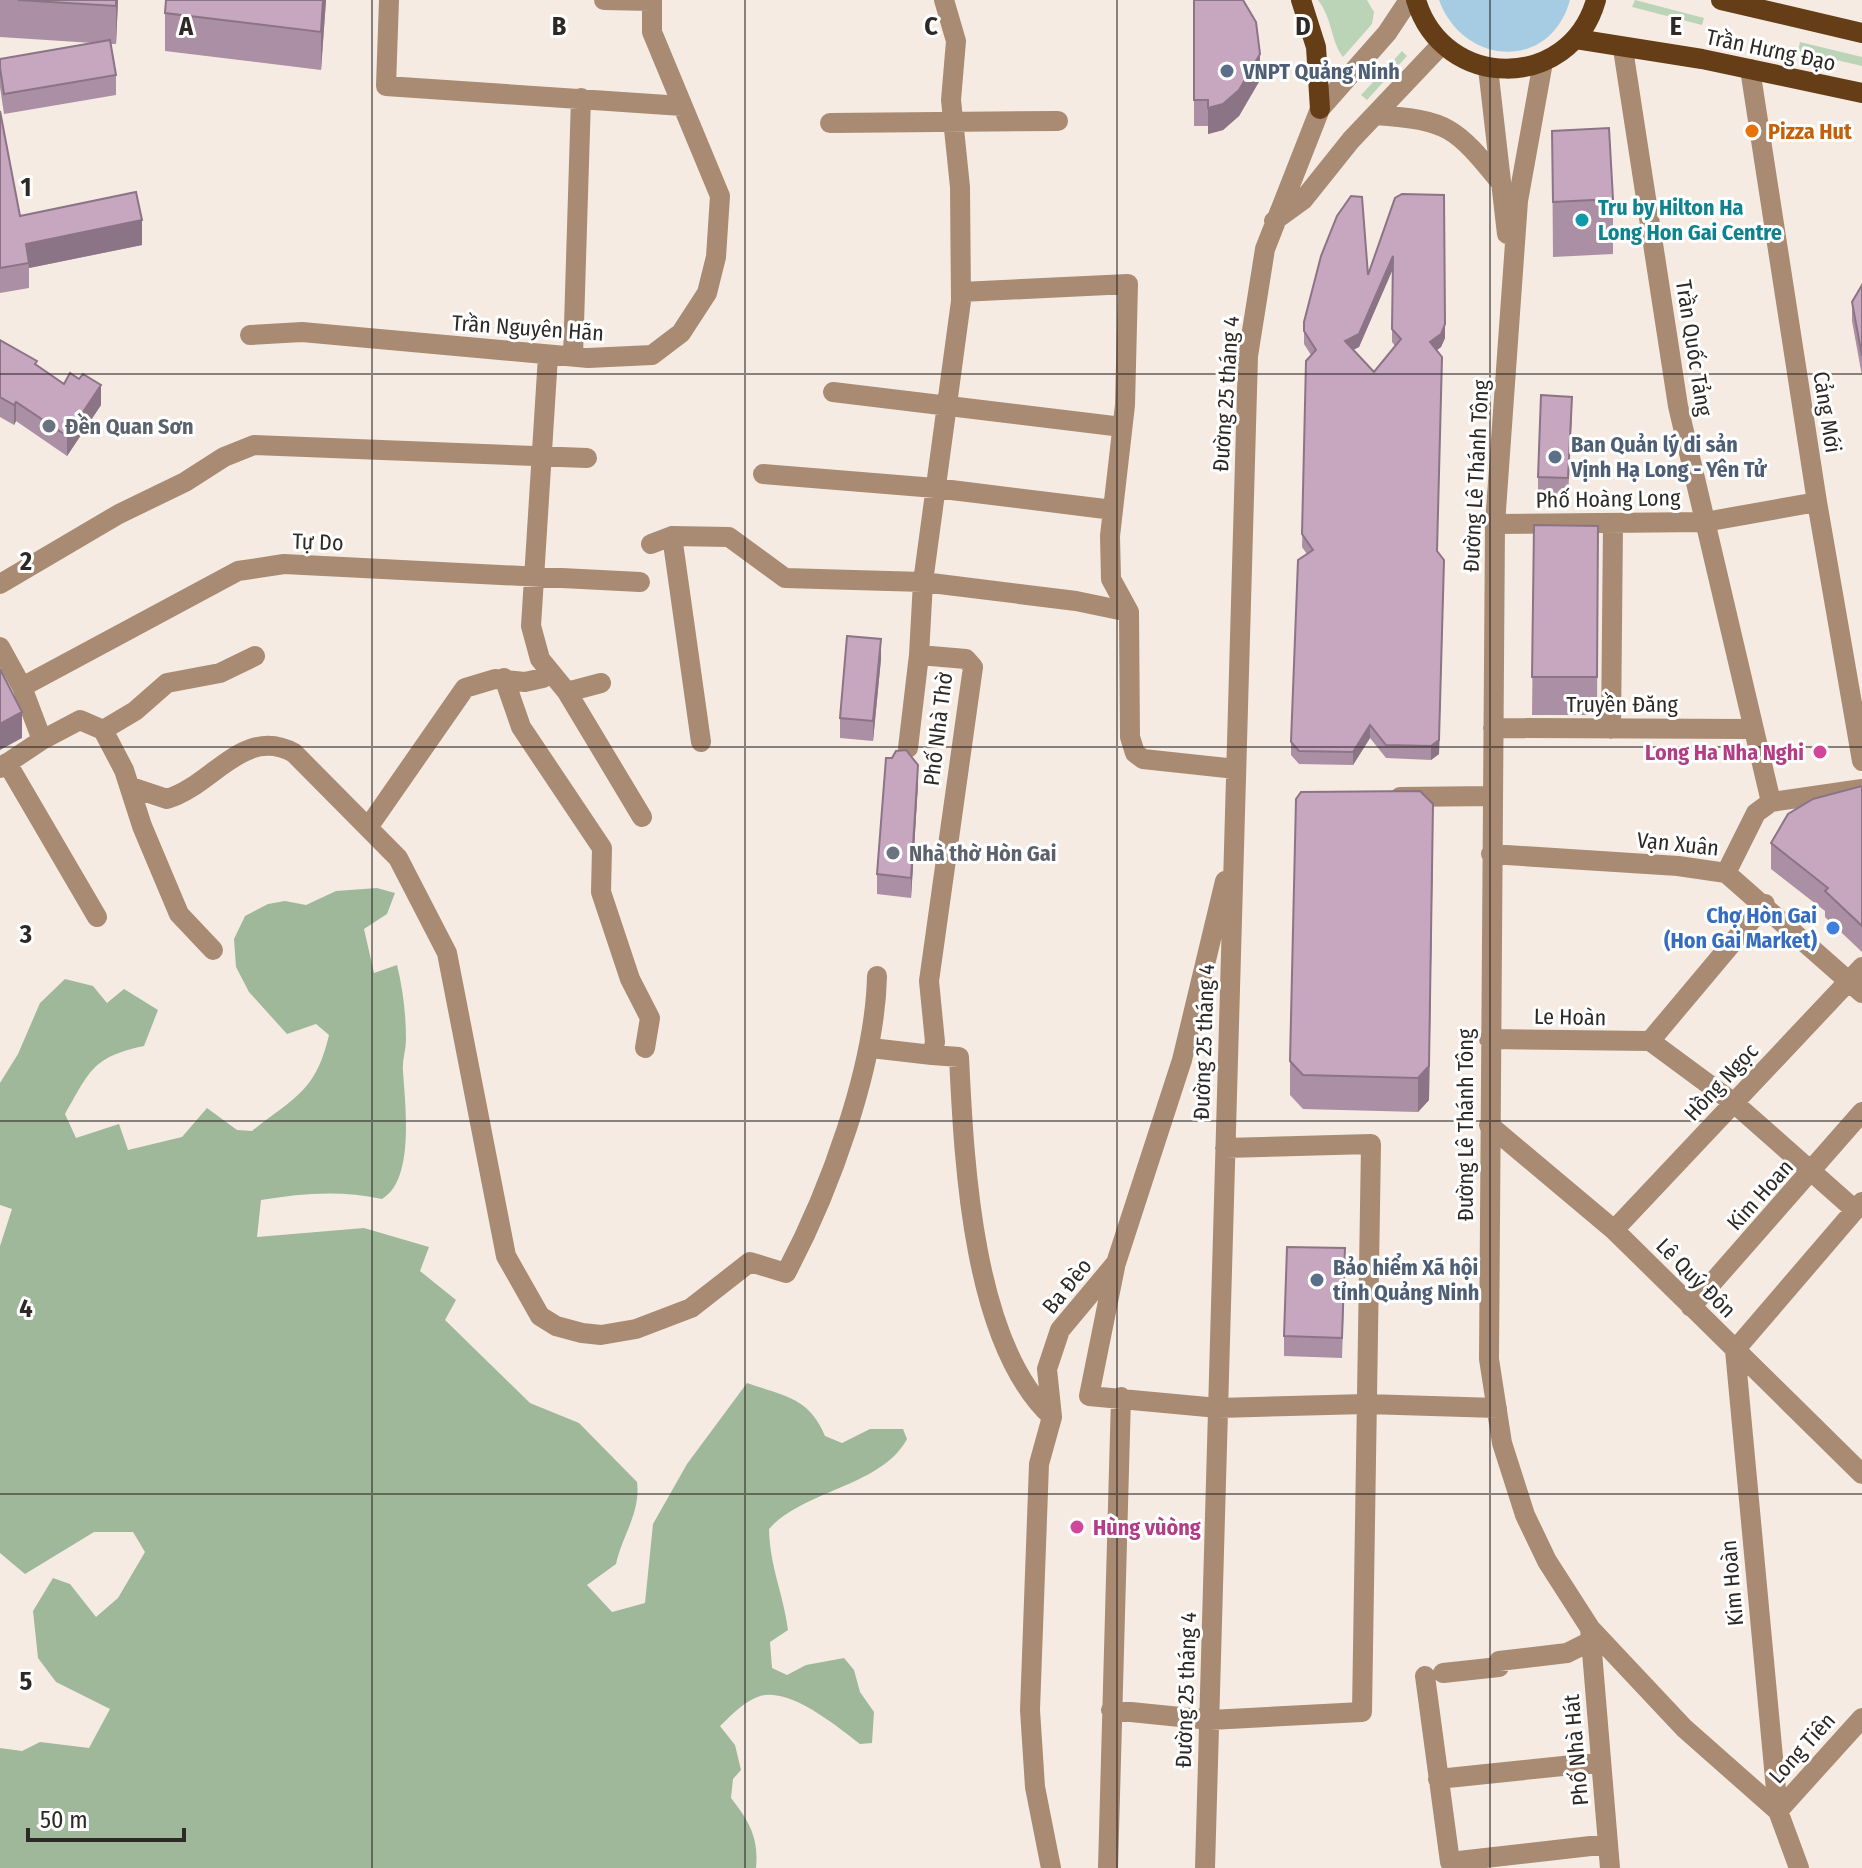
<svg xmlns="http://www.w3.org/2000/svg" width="1862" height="1868" font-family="'Fira Sans Condensed',sans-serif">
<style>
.green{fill:#bbd4b7}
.forest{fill:#9fb89a}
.water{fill:#a6cce3}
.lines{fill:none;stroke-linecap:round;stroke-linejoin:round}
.minor{stroke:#a88b72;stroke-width:20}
.major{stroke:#653e17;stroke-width:20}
.wall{fill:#ab8fa4;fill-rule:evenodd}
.shaded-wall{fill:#8b7486}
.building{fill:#c7a6bf;stroke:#8b7486;stroke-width:2;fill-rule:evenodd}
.grid{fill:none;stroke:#2d2926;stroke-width:2;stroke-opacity:0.55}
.service-dot{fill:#5c6f8a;stroke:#fff;stroke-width:3}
.food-dot{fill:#e8710a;stroke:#fff;stroke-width:3}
.culture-dot{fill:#0f9aa8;stroke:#fff;stroke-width:3}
.worship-dot{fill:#6b7280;stroke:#fff;stroke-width:3}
.hotel-dot{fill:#d1479c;stroke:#fff;stroke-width:3}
.shop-dot{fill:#3f7fe0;stroke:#fff;stroke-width:3}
.labels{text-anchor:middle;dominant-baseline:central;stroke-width:6;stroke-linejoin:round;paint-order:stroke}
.street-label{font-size:22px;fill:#2d2926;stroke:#fff}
.service-label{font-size:22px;font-weight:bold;fill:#4e5e75;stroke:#fff;text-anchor:start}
.food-label{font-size:22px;font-weight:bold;fill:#c56008;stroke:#fff;text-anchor:start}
.culture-label{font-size:22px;font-weight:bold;fill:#0d838f;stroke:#fff;text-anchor:start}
.worship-label{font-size:22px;font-weight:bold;fill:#5b616d;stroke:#fff;text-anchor:start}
.hotel-label{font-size:22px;font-weight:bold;fill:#b23c85;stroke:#fff;text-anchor:end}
.shop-label{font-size:22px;font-weight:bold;fill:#366cbe;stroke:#fff;text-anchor:end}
.grid-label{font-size:26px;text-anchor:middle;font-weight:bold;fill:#2d2926;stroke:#fff;stroke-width:6;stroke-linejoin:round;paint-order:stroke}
</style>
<rect width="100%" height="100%" fill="#f5ebe2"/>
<!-- green -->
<path class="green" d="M1318,0H1367L1374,12L1372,24L1343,57C1331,42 1333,20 1318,0Z
M1635,0L1704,18L1702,25L1632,7Z
M1800,42L1862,57V66L1798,51Z
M1402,51L1407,56L1367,100L1361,95Z"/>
<!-- forest -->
<path class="forest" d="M377,888L395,893L387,914L364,929L374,973L397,965C403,989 406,1015 406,1040C406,1050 402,1060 403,1071C405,1104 415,1180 382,1199C341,1190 302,1193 261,1200L257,1237L364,1228L429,1247L420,1271L456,1300L445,1320L530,1403L579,1423L637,1482C641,1512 622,1536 616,1564L587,1585L612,1612L645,1603L653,1524L687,1464L747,1383C784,1396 809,1397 825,1436L842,1443L870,1429H903L907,1439C882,1486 804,1490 769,1529C770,1568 783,1592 788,1630L770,1642L772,1668L787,1675L806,1665L844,1658L854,1670L860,1692L874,1712L872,1743L860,1744C838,1727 790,1687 760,1696C743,1702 733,1714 720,1726L735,1745L741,1770L733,1779L731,1798C749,1821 759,1838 756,1868H0V1748L22,1751L40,1742L89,1748L110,1709L56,1682L38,1658L33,1611L53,1578L70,1584L96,1617L118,1598L145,1552L133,1532H94L25,1574L0,1553V1246L12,1209L0,1205V1083L18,1054L40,1003L65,979L93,986L107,1003L124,989L158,1010L144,1046C92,1057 90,1071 65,1114L76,1138L119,1124L128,1150L182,1137L207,1108L237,1130L252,1131C295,1097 316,1091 329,1035L316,1024L287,1034L249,992L236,967L234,939L245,916L268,904L285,901L306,905L336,891Z"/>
<!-- water -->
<path class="water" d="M1439,0H1570C1550,72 1463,66 1439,0Z"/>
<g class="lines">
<!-- minor -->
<path class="minor" d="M389,0L386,86L682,106
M604,0L652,1
M944,0L956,41L951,100L960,187L961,301L923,582L919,655L966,659L973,667L929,981L935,1042L932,1055L959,1057C964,1161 972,1343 1052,1417
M1623,49L1678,406L1771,802L1756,813L1726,873
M1543,62L1518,201L1495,524L1489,1359L1502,1443L1525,1515L1547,1561L1590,1628L1684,1728L1778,1811L1799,1868
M1488,68L1507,234
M1750,69L1817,502L1862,761
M1375,115C1449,120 1455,127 1501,183
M830,123L1058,121
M1274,221L1303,200L1351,140L1442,44
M961,292L1128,284L1125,405L1110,536L1111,579L1129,612L1130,737L1135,753L1143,759L1236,769
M250,335L302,332L588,358L652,355L681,333L707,293L716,257L720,196L652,32V0
M548,356L531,626L540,659L567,692L642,817
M573,357L581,98
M833,392L1122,427
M763,474L935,488L1113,510
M1495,524L1705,522L1817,502
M672,536L701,742
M651,544L672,536L729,537L785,578L923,582L1076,601L1129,612
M0,584L119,514L185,482L224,457L254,445L587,458
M0,647L22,687L42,740L0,768
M504,678L521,727L602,848L601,892L630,979L650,1018L645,1048
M22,687L238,571L284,564L640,582
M567,692L601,683
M1493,728L1751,729
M1611,729L1613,524
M103,730L135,711L167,683L220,673L255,656
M42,740L80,720L103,730L124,770L142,826L179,914L213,950
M908,748L919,655
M7,763L97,917
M131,787L167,799C212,786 244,725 294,753L398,858L447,953L506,1256L540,1316L556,1326L582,1333L601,1335L636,1329L691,1308L750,1262L786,1273C829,1192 875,1068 877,976
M1400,797L1492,796
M1771,802L1862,789
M369,826L465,688L495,679L525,682L543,678L549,672
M1491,854L1678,866L1726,873L1862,993
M1489,1039L1650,1041
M1650,1041L1734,1103L1855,1210
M1650,1041L1765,904
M871,1048L932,1055
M1489,1125L1614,1230L1862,1474
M1614,1230L1862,967
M1115,1267L1089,1396L1218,1408L1366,1404L1497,1408
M1691,1307L1862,1112
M1590,1628L1610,1868
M1443,1673L1499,1667V1661L1567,1653L1591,1641
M1425,1676L1450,1862L1608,1844
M1111,1710L1210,1720L1362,1712L1371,1144L1225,1148
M1438,1779L1601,1762
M1778,1811L1735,1350L1862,1202
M1778,1811L1862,1718
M1051,1868L1035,1787L1030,1710L1039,1464L1052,1417L1047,1369L1060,1330L1116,1263L1182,1060L1225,881
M1108,1868L1121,1397
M1205,1868L1248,356L1265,249L1320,109L1387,33L1409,0"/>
<!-- major -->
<path class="major" d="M1301,0L1316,47L1320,109
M1416,0C1443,91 1570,92 1596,0
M1721,0L1862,33
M1576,39L1702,59L1862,93"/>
</g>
<!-- wall -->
<path class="wall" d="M0,0H118L116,44H110L116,75V95L4,114L0,87V59L93,43L0,37Z
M326,0L321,70L165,51V13Z
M1194,0L1260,80L1239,116L1223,130L1208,134V126H1194Z
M0,111L20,216L142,245L29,268V288L0,293Z
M1552,131L1613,199V254L1553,257Z
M1395,198L1445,338L1441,347L1437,350V551L1444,573L1439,754L1431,760L1386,758L1370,738L1353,765L1299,764L1291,755V742L1307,554L1302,547L1306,361L1311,355L1304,344V322L1368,275ZM1392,270V342L1395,346L1374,372L1353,350L1359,347Z
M1862,285V376L1852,321V302Z
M0,340L64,384L101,405L67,456L16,421L14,425L0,417Z
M1572,416L1568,498L1538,497V477Z
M1534,525L1598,526L1597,715H1532Z
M881,659L873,741L840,738V718Z
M918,784L911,898L877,894V874Z
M1862,786V952L1825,917V911L1771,869V843Z
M1433,837L1429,1100L1418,1112L1303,1109L1290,1095V1061Z
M1345,1268L1342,1358L1284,1356V1336Z"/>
<!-- shaded-wall -->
<path class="shaded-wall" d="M116,0H118L116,44Z
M323,0H326L321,70V32Z
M1260,54V80L1239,116L1223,130L1208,134V108Z
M142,220V245L29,268L26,244Z
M1393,256V269L1359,347L1345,354V341Z
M1445,324V338L1441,347L1430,355V342Z
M101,385V405L67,456V436Z
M16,402V421L14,425V405Z
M1444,560L1439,754L1431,760V746Z
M881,639V659L873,741V721Z
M22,712V738L0,750V724Z
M1370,725V738L1353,765V752Z
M918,765V784L911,898V878Z
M1433,837L1429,1100L1418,1112V1078Z"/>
<!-- building -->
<path class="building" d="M18,0H116V6Z
M166,0H323L321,32L165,13Z
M1194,0H1243L1256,22L1260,54L1239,90L1223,104L1208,108V100H1194Z
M110,40L116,75L4,94L0,68V59Z
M0,111L20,216L136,192L142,220L26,244L29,263L0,268Z
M1609,128L1613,199L1553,202L1552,131Z
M1402,194L1444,195L1445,324L1441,334L1430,342L1442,357L1437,551L1444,560L1439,740L1431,746L1386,745L1370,725L1353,752L1299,751L1291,742L1298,560L1313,550L1302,534L1306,361L1316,350L1304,331V322L1321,256L1337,216L1351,196L1362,197L1368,275L1395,198ZM1393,256L1392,329L1401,339L1374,372L1345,341L1359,334Z
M1862,285V356L1852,302Z
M0,340L37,361L35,364L64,384L70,373L79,379L83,374L101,385L67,436L16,402L14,405L0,397Z
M1541,395L1572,397L1568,478L1538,477Z
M1534,525L1598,526L1597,677H1532Z
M847,636L881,639L873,721L840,718Z
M0,669L22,712L0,724Z
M906,750L918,765L911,878L877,874L886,758H892L896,751Z
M1862,786V926L1825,891L1828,888L1771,843L1788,814L1813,799Z
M1420,791L1433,804L1429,1066L1418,1078L1303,1075L1290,1061L1296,799L1301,792Z
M1287,1247L1345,1248L1342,1338L1284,1336Z"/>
<!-- grid -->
<path class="grid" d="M372,0V1868M745,0V1868M1117,0V1868M1490,0V1868M0,374H1862M0,747H1862M0,1121H1862M0,1494H1862"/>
<!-- markers -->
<g class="service-dot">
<circle cx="1227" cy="71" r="8"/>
<circle cx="1555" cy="457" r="8"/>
<circle cx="1317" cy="1280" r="8"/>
</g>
<circle class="food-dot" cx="1752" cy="131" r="8"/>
<circle class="culture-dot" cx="1582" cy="220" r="8"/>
<g class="worship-dot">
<circle cx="49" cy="426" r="8"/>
<circle cx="893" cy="853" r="8"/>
</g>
<g class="hotel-dot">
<circle cx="1820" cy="752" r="8"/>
<circle cx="1077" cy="1527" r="8"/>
</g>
<circle class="shop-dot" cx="1833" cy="928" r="8"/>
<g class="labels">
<!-- street labels -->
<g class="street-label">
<text transform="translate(1771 50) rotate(12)">Trần Hưng Đạo</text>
<text transform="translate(528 328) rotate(4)">Trần Nguyên Hãn</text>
<text transform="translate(1694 348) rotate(81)">Trần Quốc Tảng</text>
<text transform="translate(1226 394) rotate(-86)">Đường 25 tháng 4</text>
<text transform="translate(1827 412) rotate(81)">Cảng Mới</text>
<text transform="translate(1476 476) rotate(-87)">Đường Lê Thánh Tông</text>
<text transform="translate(1608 499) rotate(-1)">Phố Hoàng Long</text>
<text transform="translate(318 542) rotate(2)">Tự Do</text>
<text x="1622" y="704">Truyền Đăng</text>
<text transform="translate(938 729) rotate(-83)">Phố Nhà Thờ</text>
<text transform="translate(1678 844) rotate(6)">Vạn Xuân</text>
<text transform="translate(1570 1017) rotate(1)">Le Hoàn</text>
<text transform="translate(1204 1042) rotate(-88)">Đường 25 tháng 4</text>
<text transform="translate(1721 1082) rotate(-47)">Hồng Ngọc</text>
<text transform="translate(1465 1125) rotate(-90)">Đường Lê Thánh Tông</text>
<text transform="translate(1760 1195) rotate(-48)">Kim Hoan</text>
<text transform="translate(1696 1278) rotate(45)">Lê Quý Đôn</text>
<text transform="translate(1067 1286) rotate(-51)">Ba Đèo</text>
<text transform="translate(1732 1583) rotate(-95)">Kim Hoàn</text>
<text transform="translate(1186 1690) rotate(-88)">Đường 25 tháng 4</text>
<text transform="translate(1802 1748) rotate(-48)">Long Tiên</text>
<text transform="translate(1576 1750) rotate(-95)">Phố Nhà Hát</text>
</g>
<!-- service labels -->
<g class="service-label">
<text x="1243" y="71">VNPT Quảng Ninh</text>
<text x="1571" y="444">Ban Quản lý di sản<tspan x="1571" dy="25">Vịnh Hạ Long - Yên Tử</tspan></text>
<text x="1333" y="1267">Bảo hiểm Xã hội<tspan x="1333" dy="25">tỉnh Quảng Ninh</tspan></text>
</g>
<!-- food labels -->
<g class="food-label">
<text x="1768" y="131">Pizza Hut</text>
</g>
<!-- culture labels -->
<g class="culture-label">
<text x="1598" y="207">Tru by Hilton Ha<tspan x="1598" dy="25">Long Hon Gai Centre</tspan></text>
</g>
<!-- worship labels -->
<g class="worship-label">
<text x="65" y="426">Đền Quan Sơn</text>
<text x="909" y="853">Nhà thờ Hòn Gai</text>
</g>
<!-- hotel labels -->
<g class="hotel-label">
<text x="1804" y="752">Long Ha Nha Nghi</text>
<text x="1093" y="1527" text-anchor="start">Hùng vùòng</text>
</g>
<!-- shop labels -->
<g class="shop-label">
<text x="1817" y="915">Chợ Hòn Gai<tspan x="1817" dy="25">(Hon Gai Market)</tspan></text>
</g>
</g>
<g class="grid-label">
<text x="186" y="35">A</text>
<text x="559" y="35">B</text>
<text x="931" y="35">C</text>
<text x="1303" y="35">D</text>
<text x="1676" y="35">E</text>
<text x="26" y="196">1</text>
<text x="26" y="570">2</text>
<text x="26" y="943">3</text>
<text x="26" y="1317">4</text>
<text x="26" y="1690">5</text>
</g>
<!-- scale -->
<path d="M28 1828v12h156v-12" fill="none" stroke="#2d2926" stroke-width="4"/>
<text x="40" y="1828" font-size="24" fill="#2d2926" stroke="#ffffff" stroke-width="6" paint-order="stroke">50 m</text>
</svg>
